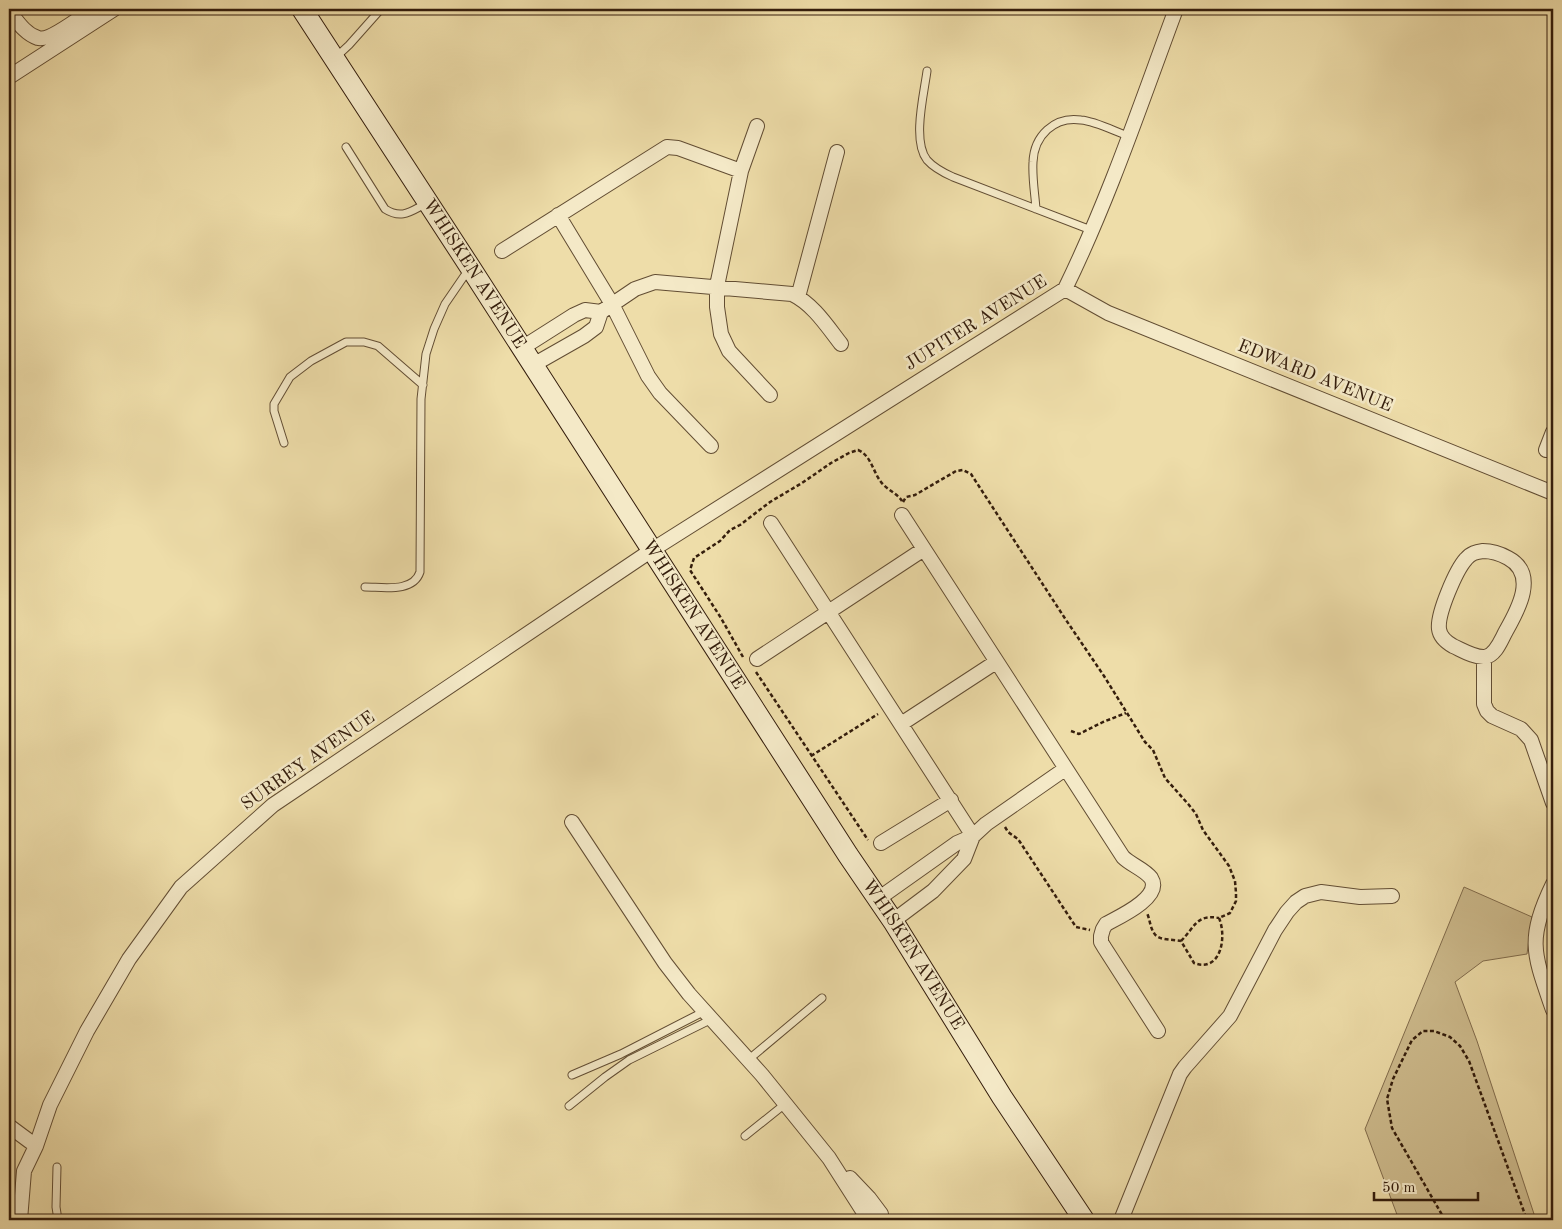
<svg xmlns="http://www.w3.org/2000/svg" width="1562" height="1229" font-family="'Old Standard TT',serif">
<style>
.green{fill:#cebc8e;stroke:#816c4d}
.lines{fill:none;stroke-linecap:round;stroke-linejoin:round}
.lane-casing{stroke:#624d33;stroke-width:9}
.street-casing{stroke:#624d33;stroke-width:16}
.secondary-casing{stroke:#341d0c;stroke-width:22}
.path{stroke:#341d0c;stroke-width:2.5;stroke-dasharray:4 2.5;stroke-linecap:butt}
.lane{stroke:#f4e9c7;stroke-width:7}
.street{stroke:#f4e9c7;stroke-width:14}
.secondary{stroke:#f4e9c7;stroke-width:20}
.labels{text-anchor:middle;dominant-baseline:central;stroke-width:5;stroke-linejoin:round;paint-order:stroke}
.street-label{font-size:18px;fill:#341d0c;stroke:#f4e9c7}
</style>
<rect width="100%" height="100%" fill="#eedda9"/>
<filter id="stains"><feTurbulence type="fractalNoise" baseFrequency=".004" numOctaves="4"/><feColorMatrix values="0 0 0 0 .2 0 0 0 0 .09 0 0 0 0 .02 0 0 0 .5 -.17"/></filter>
<radialGradient id="worn" r=".72"><stop offset=".6" stop-color="#630" stop-opacity="0"/><stop offset="1" stop-color="#630" stop-opacity=".3"/></radialGradient>
<!-- green -->
<path class="green" d="M1464,887L1532,917L1527,954L1483,961L1455,982L1477,1041L1536,1220H1399L1365,1129Z"/>
<g class="lines">
<!-- lane casing -->
<g class="lane-casing">
<path id="lane" d="M335,58L349,45L381,9
M927,71C924,94 912,141 927,160C934,168 944,173 953,177L1091,230
M346,147L385,209C402,220 411,211 427,203
M1036,209C1035,194 1032,178 1033,162C1034,136 1054,116 1081,120C1095,121 1114,131 1128,136
M284,443L274,411V404L290,377L311,361L346,342H364L378,346L423,385
M365,587C383,587 413,593 420,572L421,399L426,354L434,329L445,304L469,269
M748,1060L822,998
M572,1075L621,1054L705,1011
M569,1106L605,1077L629,1060L712,1019
M745,1136L785,1104
M57,1167L56,1207L58,1220"/>
</g>
<!-- street casing -->
<g class="street-casing">
<path id="street" d="M9,11C17,21 25,34 38,38C49,42 82,16 93,9
M9,77L114,9
M757,126L741,171L717,286V307L721,334L729,351L770,395
M558,215L612,304L648,376L660,393L711,446
M502,251L667,147L678,148L741,171
M1065,289L1108,313L1553,493
M798,297L837,152
M522,348L574,315L585,310L601,312
M533,365L584,336L596,327L601,312L635,289L655,282L792,294C813,304 827,326 841,344
M1546,450L1553,432
M902,515L1123,857C1131,865 1144,869 1151,878C1163,897 1119,917 1106,924L1103,929L1101,936V942L1104,947L1158,1031
M771,523L973,836
M1483,551C1493,551 1499,553 1508,558C1538,574 1518,610 1506,631C1501,640 1496,655 1485,657C1475,658 1462,650 1453,646C1446,642 1440,637 1439,629C1437,614 1456,570 1466,559C1471,553 1476,552 1483,551Z
M1484,657V704L1487,711L1492,716L1521,729L1531,740L1553,803
M757,659L924,549
M901,724L996,662
M572,822L665,963L689,994L762,1075L829,1158L868,1219
M881,843L951,800
M1553,884C1526,940 1534,955 1553,1010
M878,899L957,843L973,836L986,824L1065,769
M893,921L933,891L964,859L973,836
M9,1126L36,1146
M850,1178L869,1198L881,1214
M20,1220L24,1171L36,1146L50,1105L87,1031L129,959L181,887L273,805L652,550L1065,289C1109,199 1141,103 1176,9
M1121,1220L1180,1074L1185,1067L1230,1016L1275,930L1287,912L1296,902L1305,896L1321,892L1360,897L1392,896"/>
</g>
<!-- secondary casing -->
<g class="secondary-casing">
<g id="secondary">
<path id="s1" d="M302,9L470,267L848,855L893,921L1002,1097L1084,1220"/>
</g>
</g>
<!-- path -->
<path class="path" d="M903,502L906,497L915,495L956,471L963,470L971,474L1066,620L1104,676L1145,742L1153,750L1165,778L1189,805L1196,814L1203,830L1229,866L1235,881L1236,893V901L1230,913L1219,918C1227,937 1221,973 1194,963L1181,941C1173,939 1158,941 1154,933C1150,927 1150,920 1147,913
M743,657L721,618L690,570L694,558L720,541L730,530L740,525L770,502L802,483L831,463L849,453L858,450C871,455 873,472 881,482C887,490 897,493 902,501
M756,672L868,840
M1071,731L1079,734L1103,722L1126,713
M811,756L878,714
M1005,827L1008,832L1018,839L1076,927L1090,930
M1181,941C1195,927 1196,914 1219,918
M1445,1220L1392,1128L1387,1099L1393,1079L1412,1040L1423,1031H1434L1450,1037L1460,1046L1469,1061L1527,1220"/>
<!-- lane -->
<use href="#lane" class="lane"/>
<!-- street -->
<use href="#street" class="street"/>
<!-- secondary -->
<use href="#secondary" class="secondary"/>
</g>
<g class="labels">
<!-- street labels -->
<g class="street-label">
<text stroke="none"><textPath href="#s1" startOffset="316">WHISKEN AVENUE</textPath></text>
<text transform="translate(976 323) rotate(-32)">JUPITER AVENUE</text>
<text transform="translate(1315 376) rotate(22)">EDWARD AVENUE</text>
<text stroke="none"><textPath href="#s1" startOffset="721">WHISKEN AVENUE</textPath></text>
<text transform="translate(308 761) rotate(-35)">SURREY AVENUE</text>
<text stroke="none"><textPath href="#s1" startOffset="1126">WHISKEN AVENUE</textPath></text>
</g>
</g>
<!-- margin -->
<rect width="1562" height="1229" fill="none" stroke="#eedda9" stroke-width="30"/>
<rect x="10" y="10" width="1542" height="1209" fill="none" stroke="#341d0c" stroke-width="2.5"/>
<rect x="15" y="15" width="1532" height="1199" fill="none" stroke="#341d0c"/>
<!-- scale -->
<path d="M1374 1192v8h104v-8" fill="none" stroke="#341d0c" stroke-width="2.5"/>
<text x="1382" y="1192" font-size="15" fill="#341d0c" stroke="#f4e9c7" stroke-width="4" paint-order="stroke">50 m</text>
<rect width="100%" height="100%" filter="url(#stains)"/>
<rect width="100%" height="100%" fill="url(#worn)"/>
</svg>
